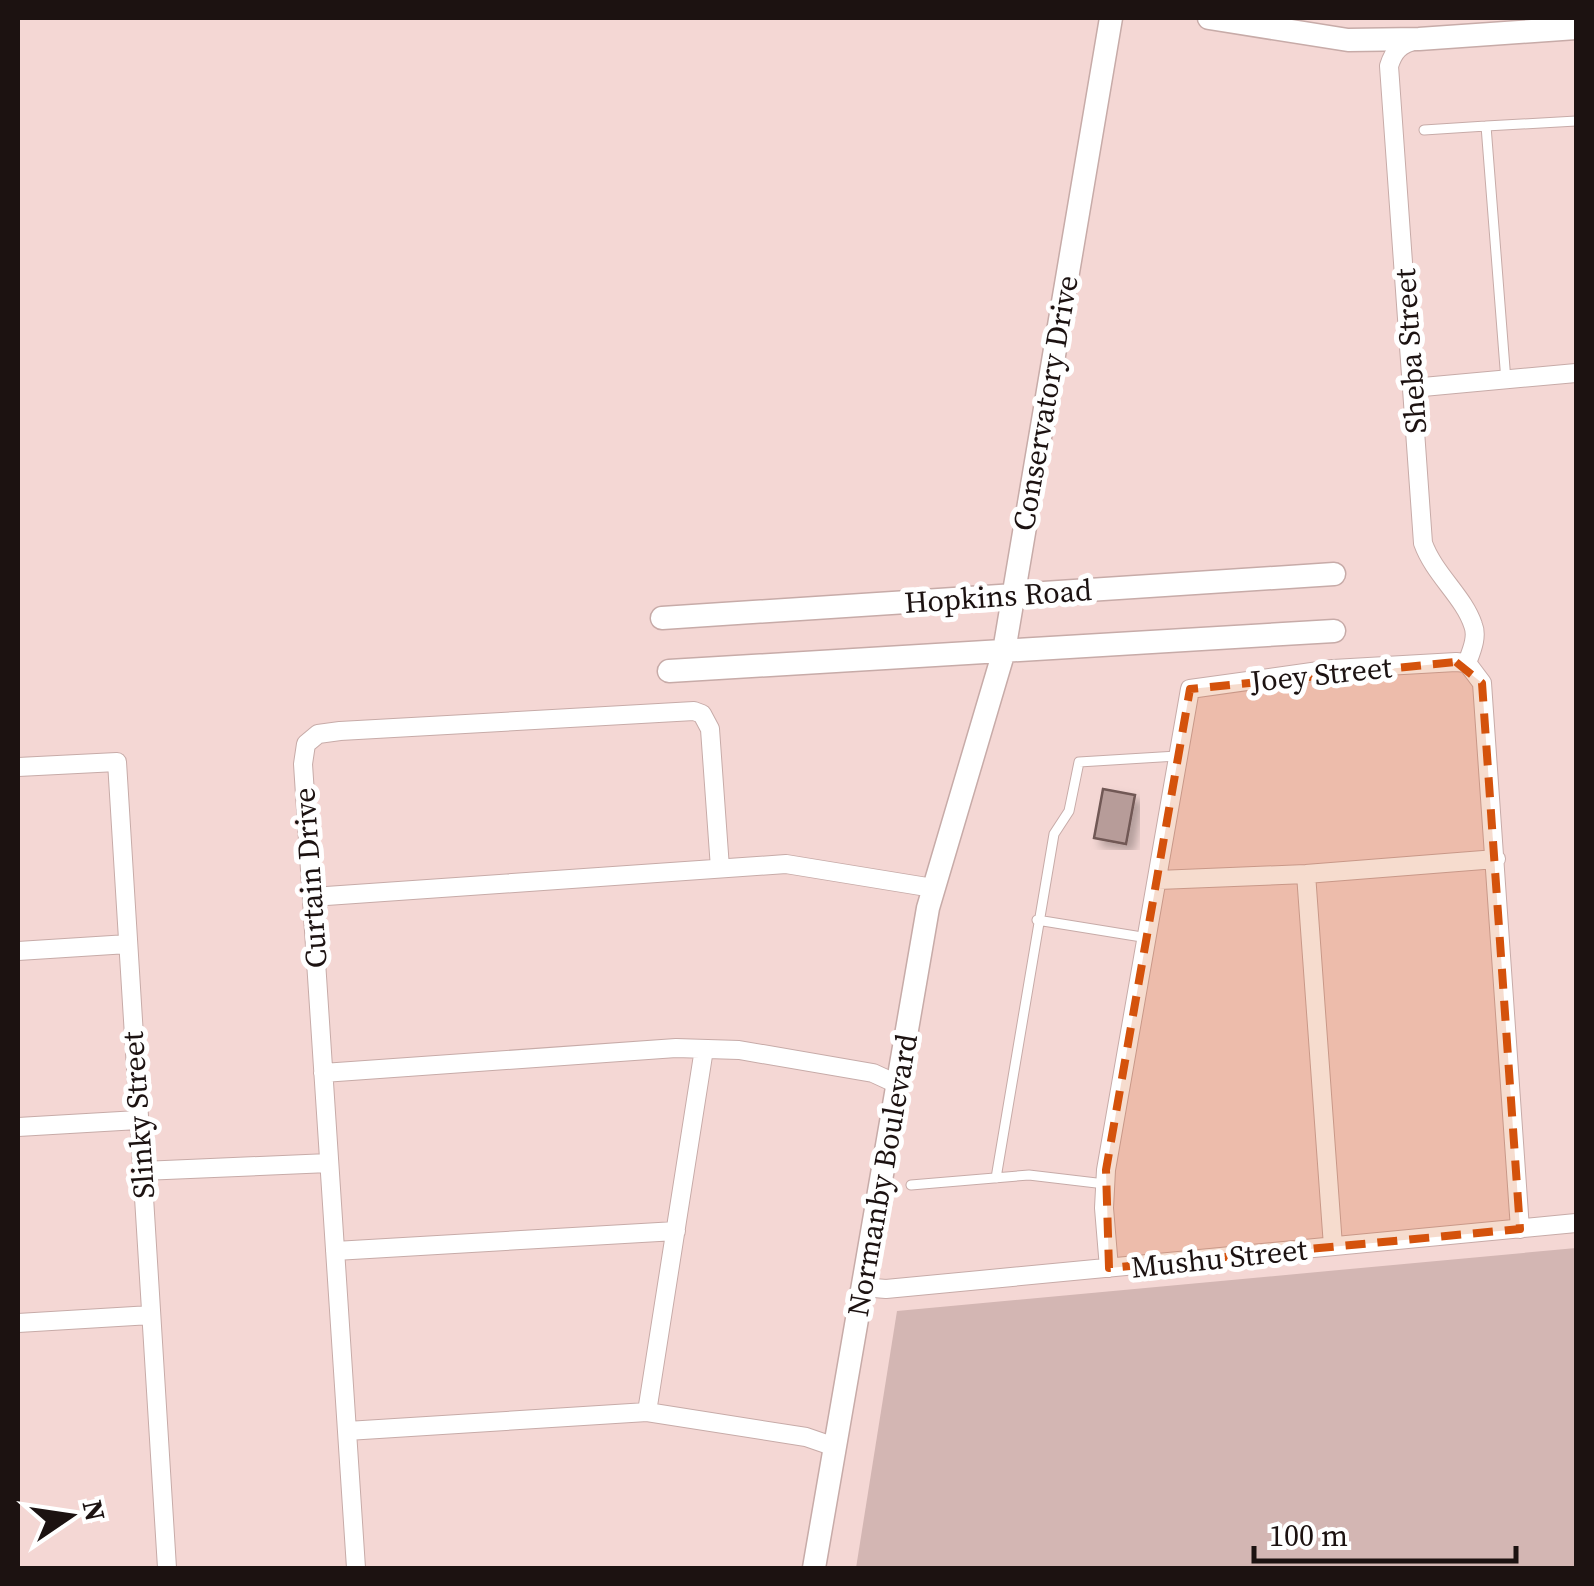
<svg xmlns="http://www.w3.org/2000/svg" width="1594" height="1586" font-family="'Source Serif 4',serif">
<style>
.green{fill:#d3b6b3}
.building{fill:#b79c99;stroke:#715855;stroke-width:2.5;filter:url(#shadow)}
.lines{fill:none;stroke-linecap:round;stroke-linejoin:round}
.service-casing{stroke:#c7aba8;stroke-width:11}
.minor-casing{stroke:#c7aba8;stroke-width:20}
.tertiary-casing{stroke:#c7aba8;stroke-width:25}
.service{stroke:#fff;stroke-width:9}
.minor{stroke:#fff;stroke-width:18}
.tertiary{stroke:#fff;stroke-width:22}
.marked{fill:#d4520c;fill-opacity:0.2;stroke:#d4520c;stroke-width:8;stroke-dasharray:20 12;stroke-linejoin:round}
.labels{text-anchor:middle;dominant-baseline:central;stroke-width:10;stroke-linejoin:round;paint-order:stroke}
.street-label{font-size:30px;fill:#1c1211;stroke:#fff}
</style>
<defs>
<filter id="shadow"><feDropShadow dx="7" dy="7" stdDeviation="5" flood-color="#0004"/></filter>
</defs>
<rect width="100%" height="100%" fill="#f4d7d4"/>
<!-- green -->
<path class="green" d="M1576,1248V1568H856L897,1311Z"/>
<!-- building -->
<path class="building" d="M1103,789L1135,795L1126,844L1094,838Z"/>
<g class="lines">
<!-- service casing -->
<g class="service-casing">
<path id="service" d="M1424,130L1486,126
M1506,381L1486,126L1576,121
M1037,920L1148,938
M996,1178L1054,834L1069,811L1079,762L1177,756
M911,1185L1029,1175L1105,1184"/>
</g>
<!-- minor casing -->
<g class="minor-casing">
<path id="minor" d="M1416,40C1400,45 1394,50 1389,66L1423,543C1434,574 1464,597 1473,625C1478,637 1471,652 1467,663
M1412,388L1576,373
M18,767L117,762L167,1568
M1306,874L1333,1246
M1158,880L1306,874L1496,859
M312,897L786,864L933,888
M18,951L128,944
M323,1073L676,1048L739,1050L873,1073L897,1084
M18,1127L138,1120
M142,1171L329,1163
M335,1251L676,1231
M1109,1268L1104,1208L1106,1170L1190,689L1333,669L1456,662L1467,663L1482,683L1520,1229
M862,1287L886,1289L1576,1223
M18,1323L151,1315
M647,1412L704,1049
M347,1431L647,1412L806,1437L835,1447
M356,1568L303,764L306,744L318,734L340,731L694,711L702,714L710,729L720,868"/>
</g>
<!-- tertiary casing -->
<g class="tertiary-casing">
<path id="tertiary" d="M1209,18L1348,40L1419,39L1576,28
M662,618L1334,574
M669,671L1334,631
M814,1568L928,908L1004,651L1111,18"/>
</g>
<!-- service -->
<use href="#service" class="service"/>
<!-- minor -->
<use href="#minor" class="minor"/>
<!-- tertiary -->
<use href="#tertiary" class="tertiary"/>
</g>
<!-- marked area -->
<path class="marked" d="M1456,662L1482,683L1520,1229L1109,1268L1106,1170L1190,689Z"/>
<g class="labels">
<!-- street labels -->
<g class="street-label">
<text transform="translate(1410 351) rotate(-94)">Sheba Street</text>
<text transform="translate(1045 403) rotate(-80)">Conservatory Drive</text>
<text transform="translate(998 596) rotate(-4)">Hopkins Road</text>
<text transform="translate(1321 674) rotate(-6)">Joey Street</text>
<text transform="translate(310 878) rotate(-94)">Curtain Drive</text>
<text transform="translate(138 1115) rotate(-94)">Slinky Street</text>
<text transform="translate(882 1175) rotate(-80)">Normanby Boulevard</text>
<text transform="translate(1219 1258) rotate(-6)">Mushu Street</text>
</g>
</g>
<!-- border -->
<rect width="1594" height="1586" fill="none" stroke="#1c1211" stroke-width="40"/>
<!-- north arrow -->
<g transform="translate(70 1516) rotate(77)" stroke="#ffffff" stroke-width="8" paint-order="stroke">
<path d="M0-8L18 38L0 25L-18 38Z" fill="#1c1211"/>
<text y="-15" font-size="28" font-weight="bold" text-anchor="middle" fill="#1c1211">N</text>
</g>
<!-- scale -->
<path d="M1254 1546v15h262v-15" fill="none" stroke="#1c1211" stroke-width="5"/>
<text x="1269" y="1546" font-size="30" fill="#1c1211" stroke="#ffffff" stroke-width="8" paint-order="stroke">100 m</text>
</svg>
